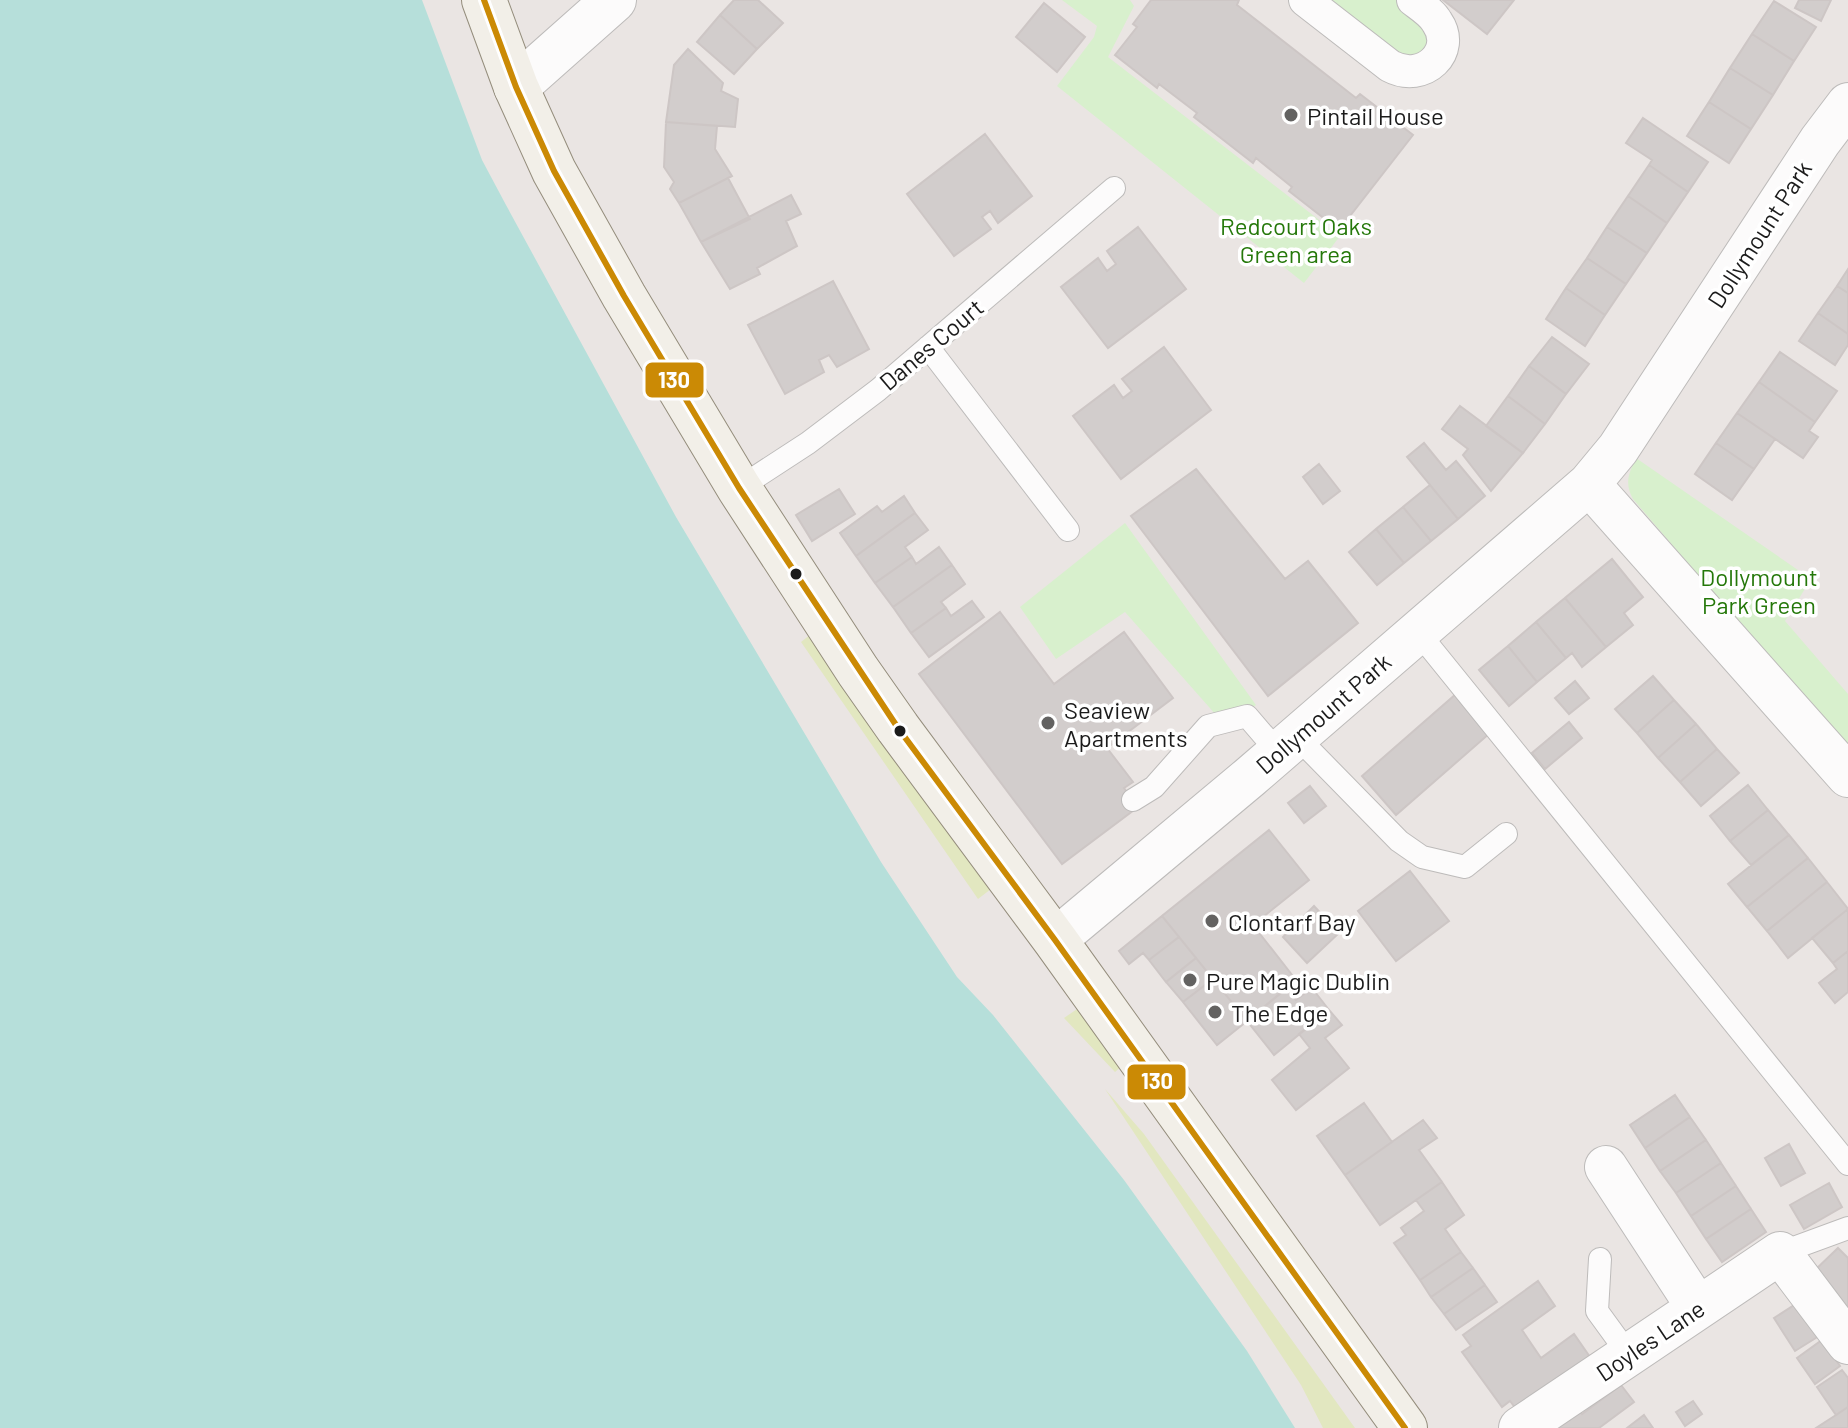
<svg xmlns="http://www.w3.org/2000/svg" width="1848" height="1428" font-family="Barlow,sans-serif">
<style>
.grass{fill:#e2e7c0}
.park{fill:#d8f0cd}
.water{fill:#b6dfda}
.building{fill:#d2cdcc;stroke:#cdc6c5;stroke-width:2}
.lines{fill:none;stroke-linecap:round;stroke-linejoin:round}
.service-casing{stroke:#bdbbba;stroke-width:24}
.pedestrian-casing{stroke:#bdbbba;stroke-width:34}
.minor-casing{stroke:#bdbbba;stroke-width:44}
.tertiary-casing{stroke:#bdbbba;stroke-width:46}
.secondary-casing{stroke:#948d7c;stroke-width:46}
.service{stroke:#fcfbfb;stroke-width:22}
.pedestrian{stroke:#fcfbfb;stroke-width:32}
.minor{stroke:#fcfbfb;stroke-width:42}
.tertiary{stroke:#fcfbfb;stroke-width:44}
.secondary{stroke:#f2efe8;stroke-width:44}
.bus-1-casing{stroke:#fff;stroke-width:12}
.bus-1{stroke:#cb8a05;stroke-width:6}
.poi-dot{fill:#636261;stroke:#fff;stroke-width:3}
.bus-dot{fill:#1b1b1b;stroke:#fff;stroke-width:3}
.labels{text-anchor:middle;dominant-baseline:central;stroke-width:7;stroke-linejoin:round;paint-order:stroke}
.poi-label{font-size:24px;fill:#1b1b1b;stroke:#fff;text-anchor:start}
.park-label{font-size:24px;fill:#25780a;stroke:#fff}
.street-label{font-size:24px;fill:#1b1b1b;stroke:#fff}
.line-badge{stroke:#fff;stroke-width:3}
.badge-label{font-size:22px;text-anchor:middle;font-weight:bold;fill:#fff}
</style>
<rect width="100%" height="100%" fill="#eae5e3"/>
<!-- grass -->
<path class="grass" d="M811,634L991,889L978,899L801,642Z
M1080,1007L1123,1065L1115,1072L1064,1018Z
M1105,1089L1144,1134L1355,1428H1323L1301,1385Z"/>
<!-- park -->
<path class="park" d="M1062,0H1130L1134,6L1108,57L1340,236L1304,283L1057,86L1094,37L1097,26Z
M1323,0H1398L1428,23L1431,50L1410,62Z
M1636,458L1811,579L1785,621L1848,694V751L1633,499C1624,483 1629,473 1636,458Z
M1125,523L1256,705L1224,724L1125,612L1056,659L1020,607Z"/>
<!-- water -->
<path class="water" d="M0,0H422L482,160L506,205L676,517L881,862L957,977L993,1015L1124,1180L1247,1351L1295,1428H0Z"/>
<!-- building -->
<path class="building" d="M734,0H758L783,23L757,49L720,15Z
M1151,0H1239L1237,5L1356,98L1360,94L1413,135L1339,230L1289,191L1292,187L1256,158L1253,163L1194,117L1197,113L1159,84L1157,88L1115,55L1137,27L1133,24Z
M1443,0H1514L1487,34Z
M1799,0H1831L1821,21L1795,8Z
M1774,1L1816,27L1794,61L1752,34Z
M1044,3L1085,37L1057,72L1016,37Z
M720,15L757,49L734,74L697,42Z
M1752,34L1794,61L1773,95L1730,68Z
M688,49L723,83L721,91L738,99L735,127L666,122L674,65Z
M1730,68L1773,95L1751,129L1709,102Z
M1709,102L1751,129L1729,163L1687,136Z
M1643,118L1708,162L1688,192L1649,165L1652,160L1626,143Z
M666,122L717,126L715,149L732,176L679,203L670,189L674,182L664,167Z
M985,134L1032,196L998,223L990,211L982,217L991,229L954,256L907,194Z
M1649,165L1688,192L1667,223L1628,196Z
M728,178L750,219L701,242L679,203Z
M791,195L801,214L786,221L797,246L757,268L760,274L730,289L701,242Z
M1628,196L1667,223L1647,253L1607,227Z
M1138,227L1186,289L1108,348L1061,287L1098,258L1107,271L1116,264L1107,251Z
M1607,227L1647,253L1626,284L1587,258Z
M1587,258L1626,284L1605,315L1566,288Z
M1848,269V293L1837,286Z
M833,281L869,349L837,367L829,355L819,360L824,372L785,394L748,325Z
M1837,286L1848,293V334L1818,313Z
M1566,288L1605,315L1585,346L1546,319Z
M1818,313L1848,334V345L1835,365L1799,341Z
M1552,337L1589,364L1566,394L1529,366Z
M1164,347L1211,410L1121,479L1073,416L1114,385L1123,398L1132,391L1122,379Z
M1780,352L1837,391L1815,422L1759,382Z
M1529,366L1566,394L1545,424L1508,396Z
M1759,382L1815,422L1809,431L1818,437L1803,458L1737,413Z
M1508,396L1545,424L1523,453L1486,426Z
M1460,406L1523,453L1491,491L1463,455L1468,449L1442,429Z
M1737,413L1775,439L1754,469L1716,443Z
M1424,443L1446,470L1456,461L1485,496L1458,519L1407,457Z
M1716,443L1754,469L1732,500L1695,474Z
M1319,464L1340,491L1323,504L1303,477Z
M1196,469L1285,579L1308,561L1358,623L1268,696L1131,516Z
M1430,485L1458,519L1431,541L1403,507Z
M839,489L855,514L812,541L796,515Z
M904,496L915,513L856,556L840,533L877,506L882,512Z
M1403,507L1431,541L1404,563L1376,529Z
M915,513L928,530L905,547L912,557L875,583L856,556Z
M1376,529L1404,563L1377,585L1349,552Z
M939,547L952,565L893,607L875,583L912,557L916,564Z
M1612,559L1643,597L1624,613L1633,625L1606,647L1565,598Z
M952,565L965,584L941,602L946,608L911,633L893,607Z
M1565,598L1606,647L1582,667L1572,653L1566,658L1536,622Z
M972,601L984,617L929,657L911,633L946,608L951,616Z
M1000,612L1054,684L1124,632L1173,698L1107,748L1133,782L1124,788L1138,807L1062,864L919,674Z
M1536,622L1566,658L1537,682L1508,646Z
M1508,646L1537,682L1509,706L1479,670Z
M1653,676L1674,700L1637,733L1615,709Z
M1575,681L1589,698L1569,714L1555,698Z
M1456,694L1490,733L1396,815L1362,776Z
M1674,700L1696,724L1658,758L1637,733Z
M1569,722L1582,738L1545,769L1532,753Z
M1696,724L1717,749L1680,782L1658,758Z
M1717,749L1739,773L1701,806L1680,782Z
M1748,785L1768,810L1730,841L1710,816Z
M1310,786L1326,806L1304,823L1288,803Z
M1768,810L1789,835L1751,865L1730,841Z
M1269,830L1309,880L1253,925L1296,980L1247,1021L1162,916Z
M1789,835L1808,858L1747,907L1728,884Z
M1808,858L1827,882L1767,931L1747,907Z
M1410,871L1449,921L1396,961L1358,911Z
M1827,882L1848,909L1788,958L1767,931Z
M1314,906L1339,933L1307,963L1283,937Z
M1848,909V951L1833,963L1812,938Z
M1162,916L1179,937L1149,960L1143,953L1129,964L1119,951Z
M1179,937L1196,958L1166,982L1149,960Z
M1848,951V992L1835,1003L1819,983L1837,969L1833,963Z
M1196,958L1213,979L1183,1002L1166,982Z
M1213,979L1247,1021L1217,1045L1183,1002Z
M1312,988L1329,1010L1274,1055L1247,1021L1286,989L1296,1000Z
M1329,1010L1342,1025L1325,1038L1349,1068L1296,1110L1272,1080L1310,1048L1299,1034Z
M1675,1095L1690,1117L1645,1148L1630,1125Z
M1364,1103L1392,1142L1345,1175L1317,1136Z
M1690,1117L1706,1140L1660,1171L1645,1148Z
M1423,1120L1437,1138L1419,1150L1442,1182L1380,1225L1345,1175Z
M1706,1140L1721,1163L1676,1193L1660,1171Z
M1789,1144L1805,1173L1781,1186L1765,1158Z
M1721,1163L1736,1186L1691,1216L1676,1193Z
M1442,1182L1464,1215L1445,1229L1461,1252L1420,1280L1394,1243L1406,1235L1401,1228L1424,1211L1416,1200Z
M1829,1183L1842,1207L1804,1229L1790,1205Z
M1736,1186L1751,1209L1706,1239L1691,1216Z
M1751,1209L1766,1232L1722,1262L1706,1239Z
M1838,1248L1848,1258V1328L1812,1273Z
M1461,1252L1473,1268L1431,1297L1420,1280Z
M1473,1268L1485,1285L1444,1314L1431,1297Z
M1538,1281L1555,1306L1522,1330L1541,1358L1574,1334L1590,1357L1517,1410L1510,1401L1502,1407L1462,1352L1471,1346L1463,1335Z
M1485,1285L1497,1302L1456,1330L1444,1314Z
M1799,1302L1819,1336L1795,1351L1774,1318Z
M1822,1340L1840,1366L1815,1384L1797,1358Z
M1842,1370L1848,1378V1407L1836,1415L1817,1387Z
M1621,1385L1634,1402L1599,1428H1543L1574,1404L1582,1414Z
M1693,1401L1702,1414L1685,1426L1676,1412Z
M1848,1407V1428H1816L1836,1415Z
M1644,1415L1653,1428H1627Z"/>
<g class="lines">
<!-- service casing -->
<g class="service-casing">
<path id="service" d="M928,347L1068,530
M739,488L808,443L878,390L1114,188
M1417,631L1848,1164
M1297,737L1399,841L1422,857L1465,867L1506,834
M1133,800L1154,787L1208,726L1247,716L1278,752
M1780,1253L1848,1228
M1600,1259L1597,1311L1629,1355"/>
</g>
<!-- pedestrian casing -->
<g class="pedestrian-casing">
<path id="pedestrian" d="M1305,0L1390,66C1424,84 1457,51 1437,22C1432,13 1421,6 1413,0"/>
</g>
<!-- minor casing -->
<g class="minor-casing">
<path id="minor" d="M1589,484L1848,776
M1055,940L1250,777L1589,484L1618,449L1820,141L1848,104
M1606,1167L1698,1308
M1520,1428L1780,1253L1848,1343"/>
</g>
<!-- tertiary casing -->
<g class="tertiary-casing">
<path id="tertiary" d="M516,87L614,0"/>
</g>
<!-- secondary casing -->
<g class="secondary-casing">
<path id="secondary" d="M484,0L516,87L554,171L624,296L739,488L858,671L898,728L1055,940L1405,1428"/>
</g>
<!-- service -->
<use href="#service" class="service"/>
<!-- pedestrian -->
<use href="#pedestrian" class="pedestrian"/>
<!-- minor -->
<use href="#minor" class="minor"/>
<!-- tertiary -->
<use href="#tertiary" class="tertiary"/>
<!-- secondary -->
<use href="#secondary" class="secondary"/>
<!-- bus-1 casing -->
<g class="bus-1-casing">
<path id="bus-1" d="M484,0L516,87L554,171L624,296L739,488L898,728L1055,940L1405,1428"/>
</g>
<!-- bus-1 -->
<use href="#bus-1" class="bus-1"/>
</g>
<!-- markers -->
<g class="poi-dot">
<circle cx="1291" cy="115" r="8"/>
<circle cx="1048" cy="723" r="8"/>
<circle cx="1212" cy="921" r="8"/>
<circle cx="1190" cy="980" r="8"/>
<circle cx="1215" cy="1012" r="8"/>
</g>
<g class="bus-dot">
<circle cx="796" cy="574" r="7"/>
<circle cx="900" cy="731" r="7"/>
</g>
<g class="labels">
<!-- poi labels -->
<g class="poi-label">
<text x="1307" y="115">Pintail House</text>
<text x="1064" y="709">Seaview<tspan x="1064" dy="28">Apartments</tspan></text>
<text x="1228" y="921">Clontarf Bay</text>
<text x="1206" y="980">Pure Magic Dublin</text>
<text x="1231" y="1012">The Edge</text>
</g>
<!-- park labels -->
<g class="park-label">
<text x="1296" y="225">Redcourt Oaks<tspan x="1296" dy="28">Green area</tspan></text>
<text x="1759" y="576">Dollymount<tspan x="1759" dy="28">Park Green</tspan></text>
</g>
<!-- street labels -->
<g class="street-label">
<text transform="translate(1759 234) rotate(-57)">Dollymount Park</text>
<text transform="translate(931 344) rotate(-40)">Danes Court</text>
<text transform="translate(1323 713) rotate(-41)">Dollymount Park</text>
<text transform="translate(1650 1340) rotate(-34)">Doyles Lane</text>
</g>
</g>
<g class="line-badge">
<rect x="644" y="361" width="61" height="38" rx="8" fill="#cb8a05"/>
<rect x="1126" y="1063" width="61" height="38" rx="8" fill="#cb8a05"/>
</g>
<g class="badge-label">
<text x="674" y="388">130</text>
<text x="1157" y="1089">130</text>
</g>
</svg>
